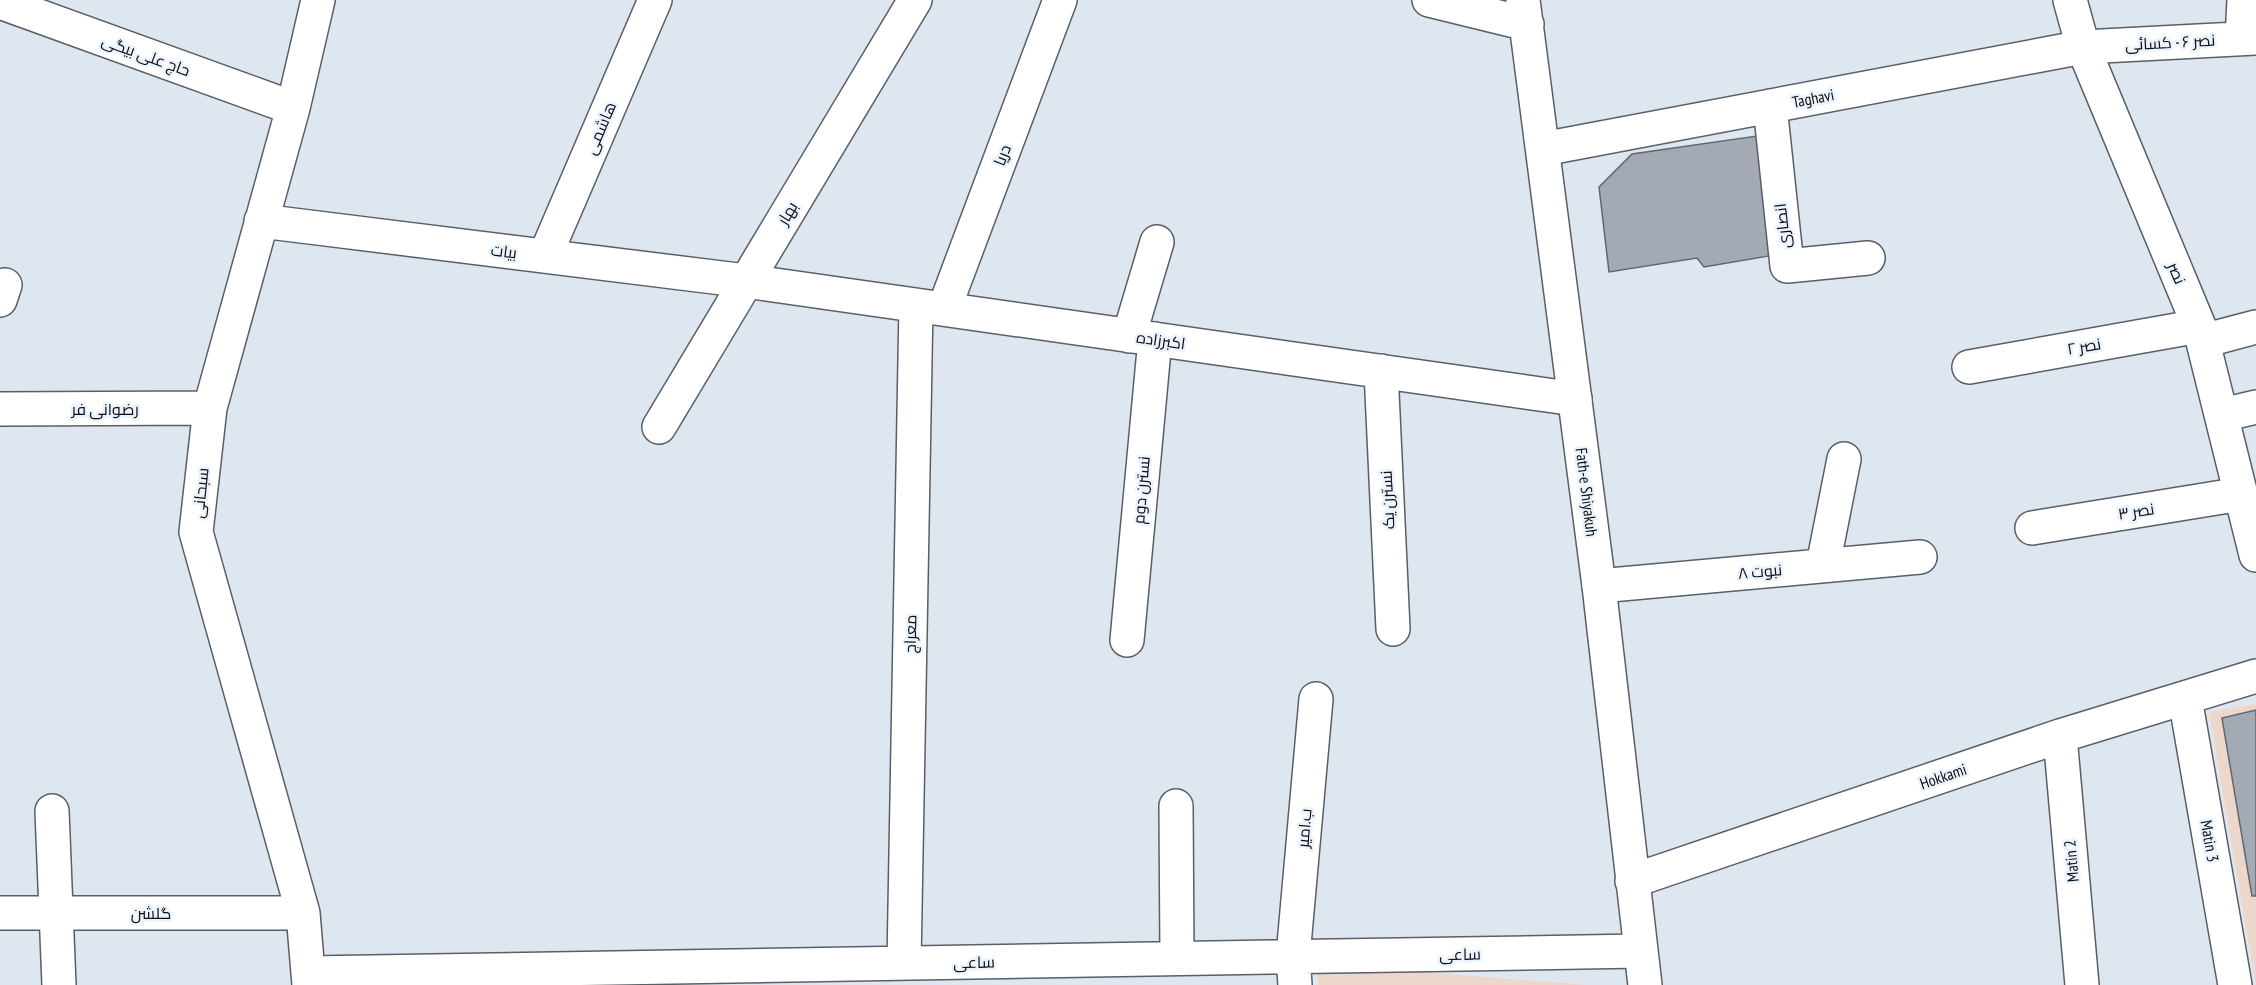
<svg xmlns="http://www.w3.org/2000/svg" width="2256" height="985" font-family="'PT Sans Narrow',Cairo,sans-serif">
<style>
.education{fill:#edd6ca}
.building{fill:#a3aab3;stroke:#606770;stroke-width:1.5}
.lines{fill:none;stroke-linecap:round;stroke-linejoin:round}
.street-casing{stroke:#595f68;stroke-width:36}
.secondary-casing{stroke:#595f68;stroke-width:36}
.street{stroke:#fff;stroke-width:33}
.secondary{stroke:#fff;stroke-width:33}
.labels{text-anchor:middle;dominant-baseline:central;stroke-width:5;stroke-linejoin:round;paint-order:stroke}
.street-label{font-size:16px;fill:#0c0e11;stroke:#ebf3fd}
</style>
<rect width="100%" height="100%" fill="#dee6f0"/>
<!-- education -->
<path class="education" d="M2256,704V985L2209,712Z
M1318,964L1586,985H1318Z"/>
<!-- building -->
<path class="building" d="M1757,136L1769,256L1704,267L1697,258L1609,272L1599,187L1632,154Z
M2256,710V896H2252L2222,718Z"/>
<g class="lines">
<!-- street casing -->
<g class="street-casing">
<path id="street" d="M2070,0L2083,47L2199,326L2256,555
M0,2L293,108
M2242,38L2244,0
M1770,106L1787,266L1868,258
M1543,149L2083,47L2256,38
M261,221L746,281L1575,399
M545,256L655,0
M0,300L5,285
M944,309L1060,0
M1129,336L1157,242
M2203,341L2256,327
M1969,367L2199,326
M1381,371L1393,629
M0,409L210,408
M2222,415L2256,407
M659,427L915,0
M2032,528L2241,494
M1823,565L1844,459
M1599,586L1920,557
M1127,640L1155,339
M2185,698L2235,985
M2060,736L2082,985
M1176,806L1177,958
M52,811L59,985
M1632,881L2060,736L2256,676
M0,913H303
M904,963L916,305
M309,973L1640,951
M309,985L303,913L196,532L210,408L293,108L318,0
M1295,985L1293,956L1316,699"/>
</g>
<!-- secondary casing -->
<g class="secondary-casing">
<path id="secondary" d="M1429,0L1527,24
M1523,0L1599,586L1645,985"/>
</g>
<!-- street -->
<use href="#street" class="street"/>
<!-- secondary -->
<use href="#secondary" class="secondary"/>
</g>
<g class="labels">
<!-- street labels -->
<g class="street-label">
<text transform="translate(2170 42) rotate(-3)">نصر ۶ - کسائی</text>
<text transform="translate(146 55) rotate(20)">حاج علی بیگی</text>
<text transform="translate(1813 98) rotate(-11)">Taghavi</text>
<text transform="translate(600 128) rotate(-67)">هاشمی</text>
<text transform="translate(1002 155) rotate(-69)">دریا</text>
<text transform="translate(787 213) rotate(-59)">بهار</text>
<text transform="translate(1782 226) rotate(-96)">انصاری</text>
<text transform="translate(504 251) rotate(7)">بیات</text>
<text transform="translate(2177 273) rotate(67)">نصر</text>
<text transform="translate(1161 340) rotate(8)">اکبرزاده</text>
<text transform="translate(2084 346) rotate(-10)">نصر ۲</text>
<text x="105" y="409">رضوانی فر</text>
<text transform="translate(1141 490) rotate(-85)">نسترن دوم</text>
<text transform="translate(1587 492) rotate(83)">Fath-e Shiyakuh</text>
<text transform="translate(200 493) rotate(-84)">سبحانی</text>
<text transform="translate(1387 500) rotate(-93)">نسترن یک</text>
<text transform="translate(2136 511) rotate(-9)">نصر ۳</text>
<text transform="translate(1760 571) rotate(-5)">نبوت ۸</text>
<text transform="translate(910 634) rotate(-89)">معراج</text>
<text transform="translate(1943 776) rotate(-19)">Hokkami</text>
<text transform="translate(1304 828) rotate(-85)">ب.امیر</text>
<text transform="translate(2210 841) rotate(80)">Matin 3</text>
<text transform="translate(2071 861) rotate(-95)">Matin 2</text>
<text x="151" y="913">گلشن</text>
<text transform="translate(1460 954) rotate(-1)">ساعی</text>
<text transform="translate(974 962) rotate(-1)">ساعی</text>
</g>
</g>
</svg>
